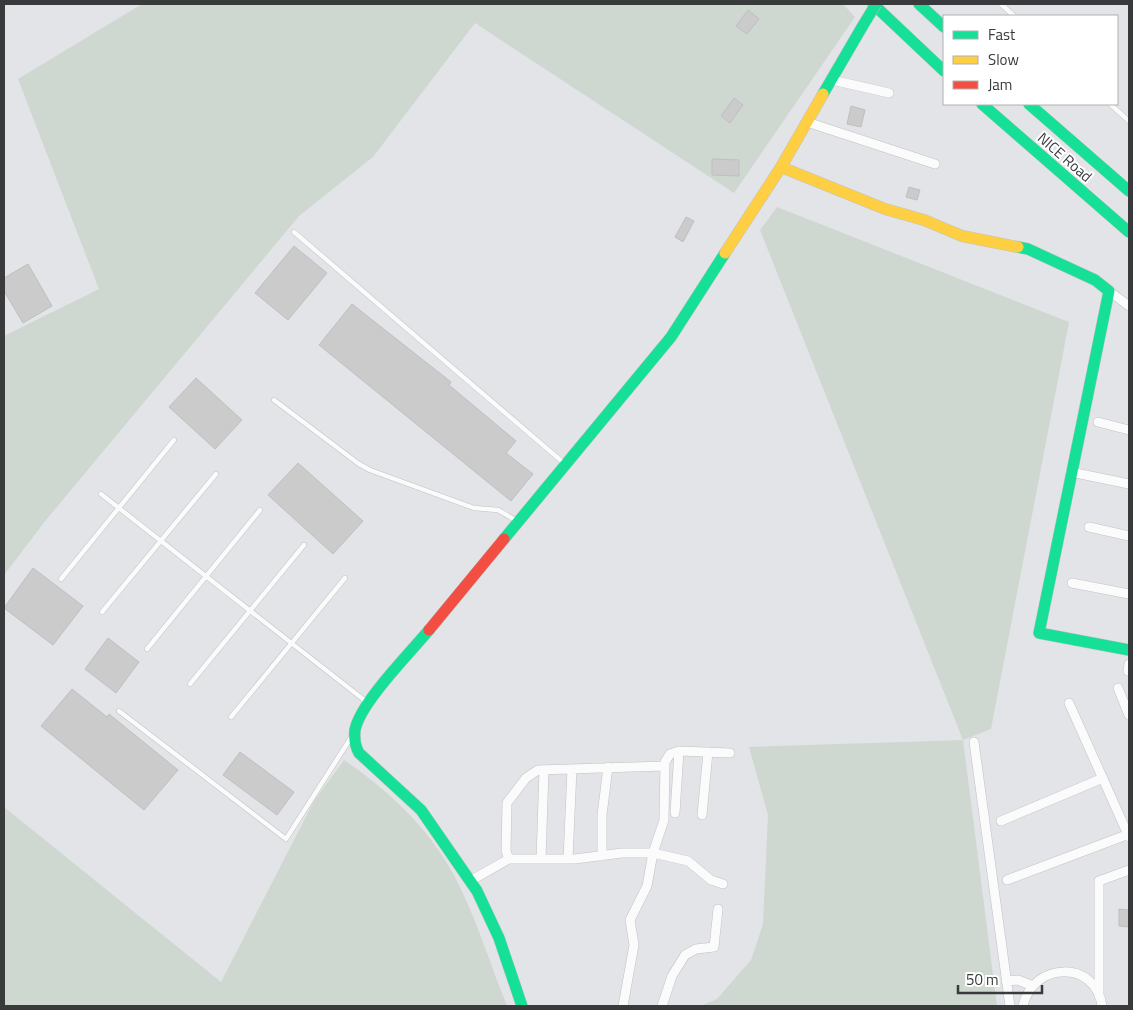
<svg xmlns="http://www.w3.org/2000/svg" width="1133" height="1010" font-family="'Titillium Web',sans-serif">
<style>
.green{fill:#ced8d0}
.building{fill:#cbcbcc;stroke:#bfbfc1}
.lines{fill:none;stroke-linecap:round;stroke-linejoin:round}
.lane-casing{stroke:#c1c2c4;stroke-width:5.5}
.street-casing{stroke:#c1c2c4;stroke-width:10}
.fast-casing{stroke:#c1c2c4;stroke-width:12}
.slow-casing{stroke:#c1c2c4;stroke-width:12}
.jam-casing{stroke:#c1c2c4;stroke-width:12}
.lane{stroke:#fbfbfb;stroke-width:4.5}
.street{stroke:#fbfbfb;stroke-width:9}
.fast{stroke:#16e098;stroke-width:11}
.slow{stroke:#ffcf43;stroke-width:11}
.jam{stroke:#f24e42;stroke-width:11}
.fast-bridge-casing{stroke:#c1c2c4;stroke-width:12;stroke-linecap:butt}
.fast-bridge{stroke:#16e098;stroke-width:11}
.labels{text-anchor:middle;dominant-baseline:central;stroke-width:4;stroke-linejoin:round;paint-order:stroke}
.street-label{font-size:15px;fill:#393a3c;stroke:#fff}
</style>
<rect width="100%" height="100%" fill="#e2e4e7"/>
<!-- green -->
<path class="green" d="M142,4H843L855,17L734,193L475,23L373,157L299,216L46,520L4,575V336L99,289L18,79Z
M777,207L1069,322L991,729L963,740L997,1006H700L717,999L751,960L763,924L768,815L749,747L963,740L760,230Z
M344,760C391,792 434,833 459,885C478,924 491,966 507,1006H4V807L221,982L314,801Z"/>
<!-- building -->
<path class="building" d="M748,10L759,19L747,34L736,26Z
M734,98L743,105L730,123L721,116Z
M851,106L865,110L861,127L847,124Z
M712,159L739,160V176L712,175Z
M909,187L920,190L917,200L906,197Z
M686,217L694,221L683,242L675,237Z
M294,246L327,273L288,320L255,293Z
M28,264L52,306L23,323L4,291V278Z
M352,304L451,382L449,385L516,441L506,453L533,474L511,501L319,345Z
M196,378L242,420L215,449L169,407Z
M298,463L363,521L333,554L268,495Z
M33,568L83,606L53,645L4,608Z
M108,638L139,662L116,693L85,669Z
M72,689L107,717L109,714L178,770L144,810L41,726Z
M240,752L294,792L277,815L223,775Z
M1119,909L1129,910V927L1119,926Z"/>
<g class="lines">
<!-- lane casing -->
<g class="lane-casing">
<path id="lane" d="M1001,4L1014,16
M1110,104L1129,121
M294,232L565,464
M274,400L359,464L370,470L474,508L498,510L517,521
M101,494L368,703
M61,579L174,440
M102,612L216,474
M147,649L260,510
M190,684L304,545
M119,711L286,839L352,736
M231,717L345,578"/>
</g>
<!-- street casing -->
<g class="street-casing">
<path id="street" d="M832,80L889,93
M807,122L935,164
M1109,291L1129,306
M1098,422L1129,430
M1071,472L1129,484
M1089,527L1129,536
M1072,583L1129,594
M1128,671L1129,664
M1118,688L1129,715
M1069,703L1129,837
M974,742L1010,1006
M675,813L679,751
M702,815L708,752
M1001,821L1103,778
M602,856V815L608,767
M509,859L506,851L507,803L526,778L538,770L665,766
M541,859L544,770
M568,859L572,769
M1007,880L1129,834
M470,881L509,859H575L622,853H653L688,861L711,880L723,884
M1006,981L1018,980L1033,986
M1099,996V881L1129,870
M623,1006L634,945L630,920L647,886L653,853L664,820L665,762L670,754L679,751L730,753
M662,1006L672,976L685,955L696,949L714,947L718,909
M1023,1006C1033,961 1096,960 1102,1006"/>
</g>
<!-- fast casing -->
<g class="fast-casing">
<path id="fast" d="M873,4L944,71
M919,4L944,27
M823,94L862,27
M982,104L1129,232
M1029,104L1129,191
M1018,247L1028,249L1095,280L1109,291L1039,633L1129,650
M504,539L671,337L725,253
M429,630C410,653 360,703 355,730C354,739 355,746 359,753L421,810L477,891L499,938L522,1006"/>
</g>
<!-- slow casing -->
<g class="slow-casing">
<path id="slow" d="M781,167L885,209L924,220L962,236L1018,247
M725,253L781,167L823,94"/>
</g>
<!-- jam casing -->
<g class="jam-casing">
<path id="jam" d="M429,630L504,539"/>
</g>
<!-- lane -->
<use href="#lane" class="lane"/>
<!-- street -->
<use href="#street" class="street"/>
<!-- fast -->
<use href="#fast" class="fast"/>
<!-- slow -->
<use href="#slow" class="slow"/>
<!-- jam -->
<use href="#jam" class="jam"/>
<!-- fast-bridge casing -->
<g class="fast-bridge-casing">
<path id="fast-bridge" d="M862,27L876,4"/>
</g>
<!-- fast-bridge -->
<use href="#fast-bridge" class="fast-bridge"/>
</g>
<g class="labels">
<!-- street labels -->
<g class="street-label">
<text transform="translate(1065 157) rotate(41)">NICE Road</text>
</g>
</g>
<!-- border -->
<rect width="1133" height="1010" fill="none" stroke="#393a3c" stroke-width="10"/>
<!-- legend -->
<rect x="943" y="15" width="175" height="90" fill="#ffffff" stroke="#b0b0b1"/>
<rect x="953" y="31" width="25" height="8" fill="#16e098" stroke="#b0b0b1"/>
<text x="988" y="40" font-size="15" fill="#393a3c">Fast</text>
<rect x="953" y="56" width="25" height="8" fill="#ffcf43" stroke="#b0b0b1"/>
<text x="988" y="65" font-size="15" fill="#393a3c">Slow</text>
<rect x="953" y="81" width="25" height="8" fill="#f24e42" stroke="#b0b0b1"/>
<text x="988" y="90" font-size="15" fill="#393a3c">Jam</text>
<!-- scale -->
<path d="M958 985v8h84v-8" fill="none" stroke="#393a3c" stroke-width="2.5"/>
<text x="966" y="985" font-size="15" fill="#393a3c" stroke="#ffffff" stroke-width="4" paint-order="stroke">50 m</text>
</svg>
